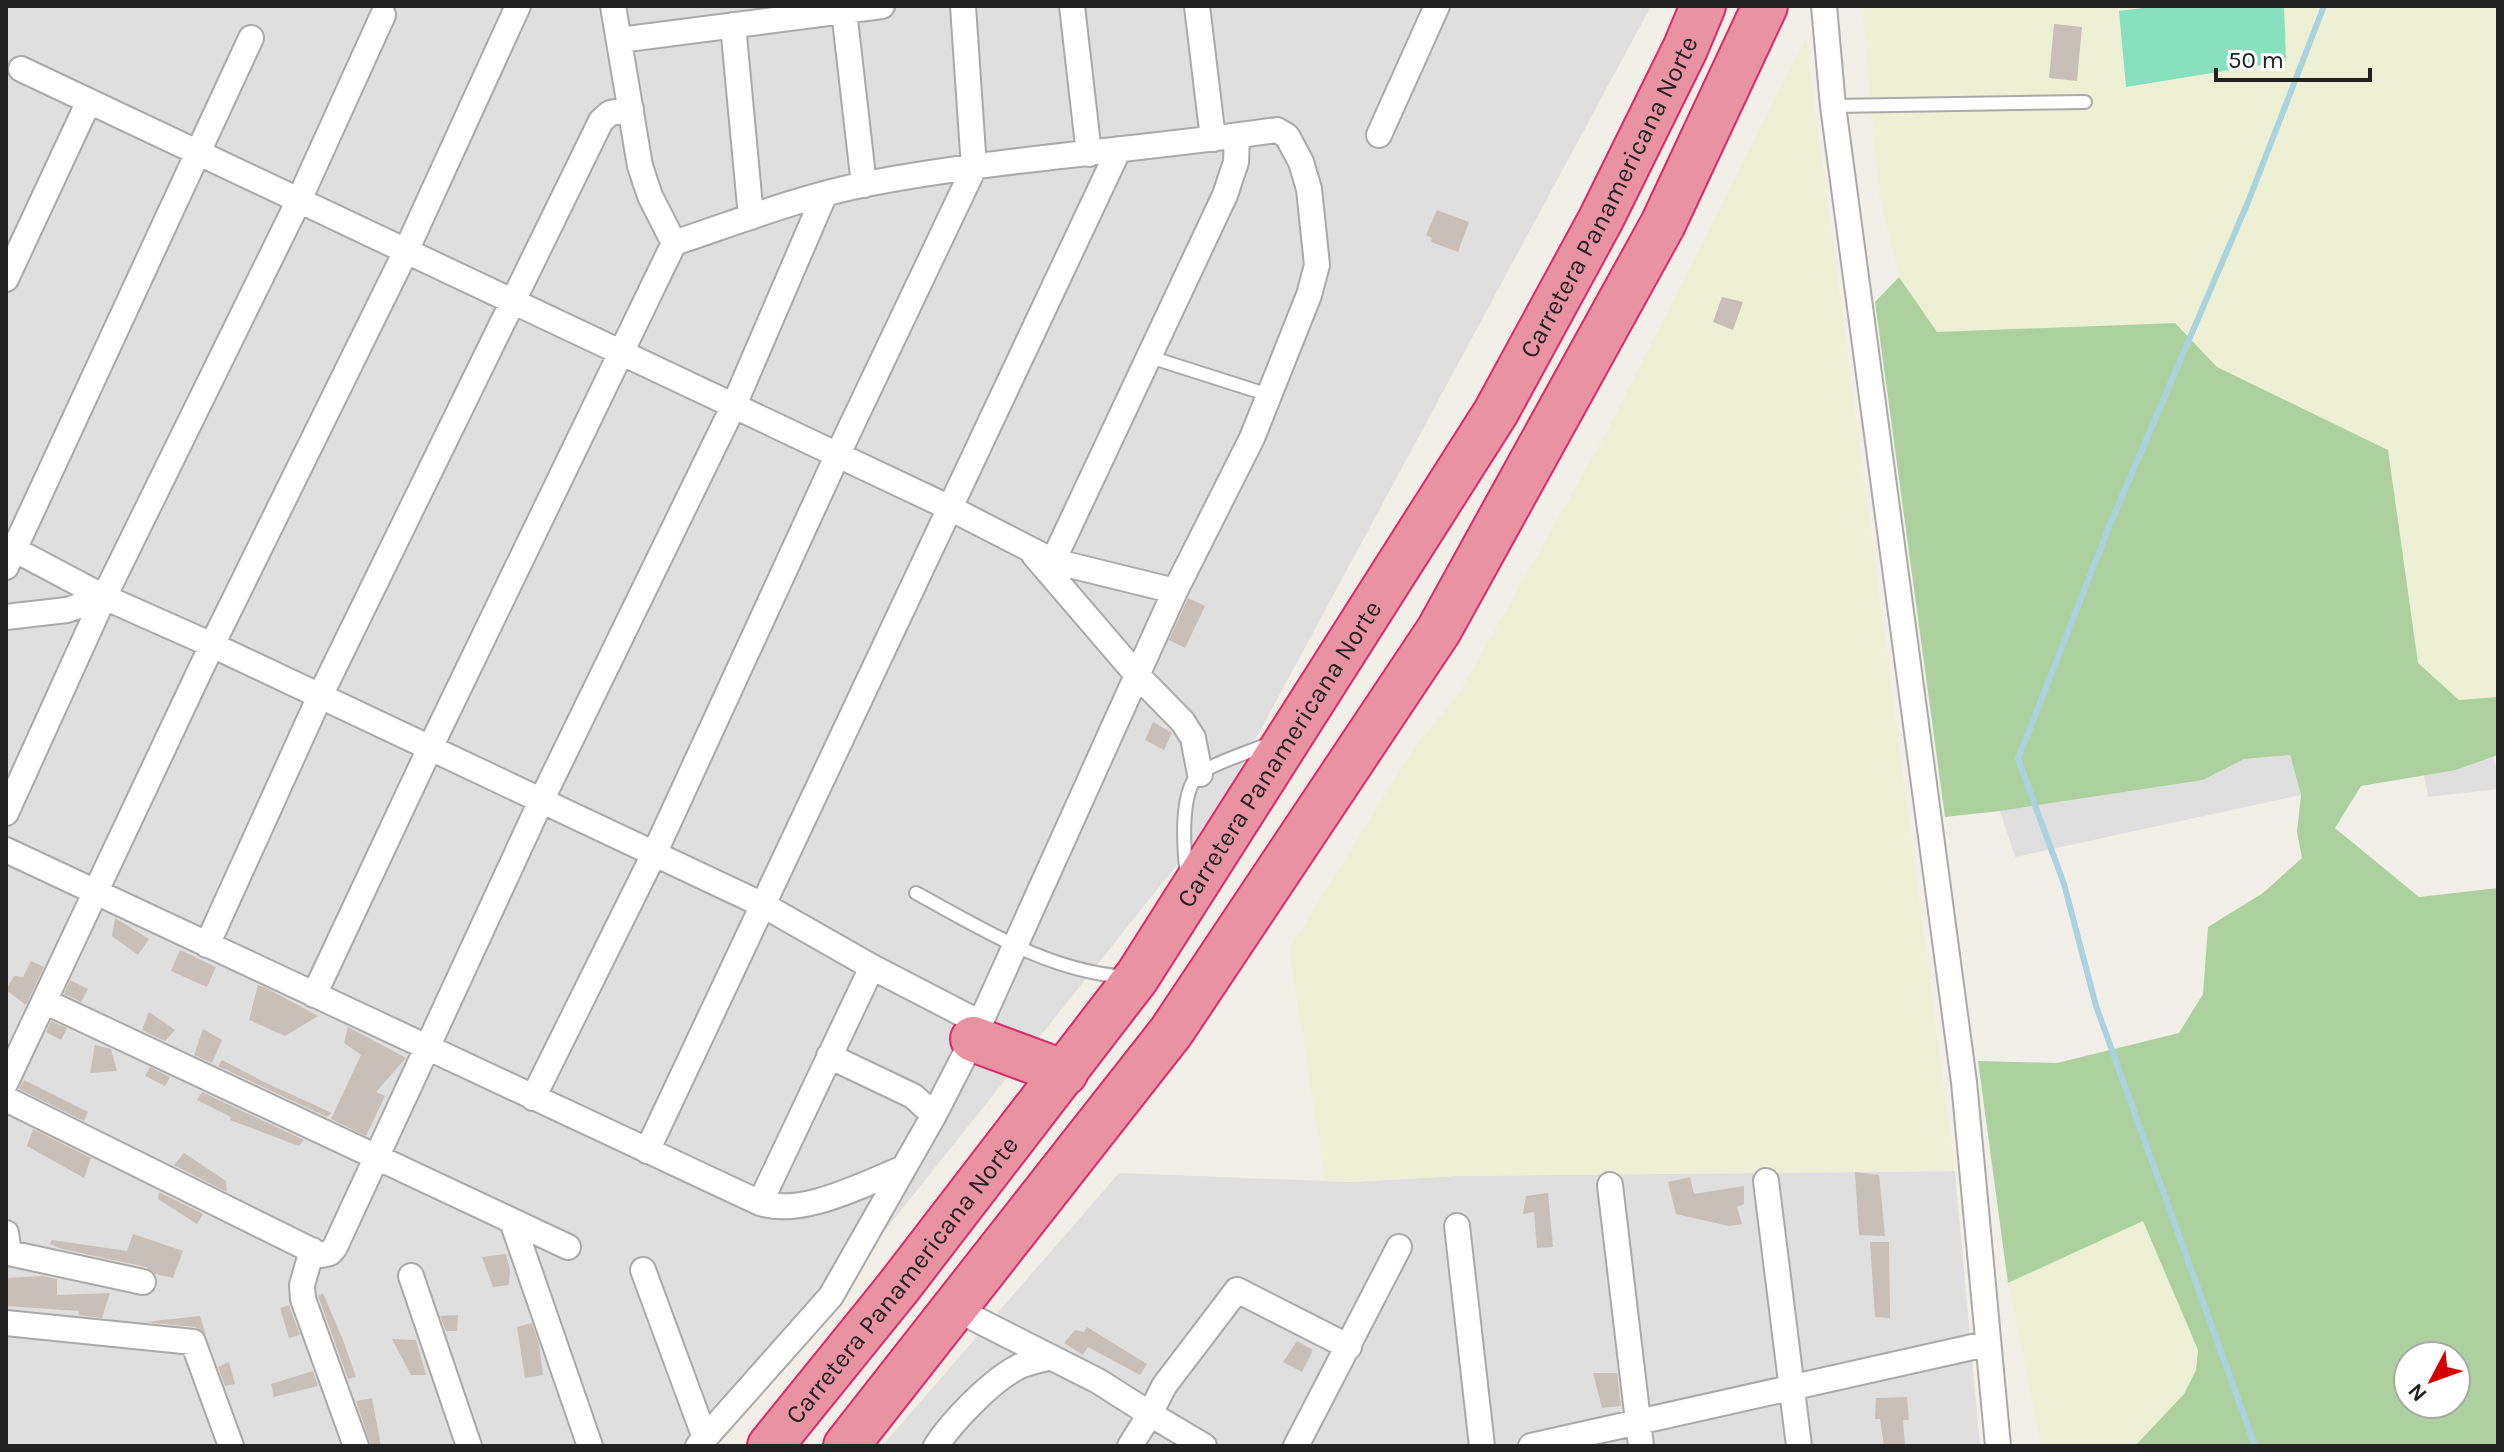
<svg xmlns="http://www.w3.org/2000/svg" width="2504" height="1452" font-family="Karla,sans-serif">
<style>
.residential{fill:#e0dfdf}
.farmland{fill:#eef0d5}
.forest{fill:#add19e;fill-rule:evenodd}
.pitch{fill:#88e0be}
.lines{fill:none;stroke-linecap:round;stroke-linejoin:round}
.stream{stroke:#aad3df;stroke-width:6}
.building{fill:#c7bfb8}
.lane-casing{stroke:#a9a9a9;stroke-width:16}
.street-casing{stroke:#a9a9a9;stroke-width:28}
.highway-casing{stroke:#dc2a67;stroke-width:48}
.lane{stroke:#fff;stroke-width:12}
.street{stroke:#fff;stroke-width:24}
.highway{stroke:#e892a2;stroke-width:44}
.labels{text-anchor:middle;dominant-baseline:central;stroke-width:6;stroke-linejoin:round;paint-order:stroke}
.street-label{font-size:26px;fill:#222;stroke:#fff}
</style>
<rect width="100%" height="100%" fill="#f2efe9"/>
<!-- residential -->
<path class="residential" d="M6,6H1651L1211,822L756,1392L709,1446H6Z
M2290,755L2301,795L2015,857L2000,811L2203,780L2244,759Z
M2493,757L2498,775V789L2428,797L2424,775L2456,770Z
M1955,1171L1980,1446H882L1119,1173L1351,1182L1456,1176Z"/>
<!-- farmland -->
<path class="farmland" d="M1862,6H2498V697L2459,700L2418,663L2387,450L2216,367L2175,323L1936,332L1899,277L1879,194Z
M1806,38L1955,1171L1456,1176L1351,1182L1325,1181L1289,949L1413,749L1459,693L1601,442Z
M2143,1220L2198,1349L2196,1370L2184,1394L2135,1446H2041L2008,1283Z"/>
<!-- forest -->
<path class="forest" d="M1899,277L1937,332L2175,323L2217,367L2388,450L2418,663L2459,700L2498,697V755L2456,770L2361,786L2335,828L2419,897L2498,888V1446H2135L2184,1394L2196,1370L2198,1350L2143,1221L2008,1283L1978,1061L2057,1063L2179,1033L2203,994L2208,927L2263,893L2302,858L2297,832L2301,795L2290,755L2244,759L2203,780L2000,811L1945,817L1875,302ZM2408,1356H2456V1404H2408Z"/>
<!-- pitch -->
<path class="pitch" d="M2159,6H2284L2286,61L2126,87L2119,11Z"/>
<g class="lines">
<!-- stream -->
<path class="stream" d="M2255,1446L2096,1006L2064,884L2018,759L2111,522L2248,202L2324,6"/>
</g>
<!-- building -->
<path class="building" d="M2054,24L2082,27L2077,81L2049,78Z
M1437,210L1469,222L1458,252L1431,242L1432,238L1426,235Z
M1722,297L1743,302L1733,330L1713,322Z
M1188,598L1205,606L1185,648L1169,640Z
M1153,722L1172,733L1164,750L1145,740Z
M115,918L149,939L138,955L112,936Z
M180,950L216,967L207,987L171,971Z
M31,961L44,967L26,1005L6,990L14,976L23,977Z
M70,980L88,989L81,1002L64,994Z
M258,985L266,988L318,1016L285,1036L249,1020Z
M149,1012L175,1030L165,1041L142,1030Z
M51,1021L67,1028L61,1040L46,1032Z
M348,1027L406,1058L376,1092L385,1096L366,1136L331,1119L361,1055L344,1043Z
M203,1029L222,1040L212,1063L194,1055Z
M95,1045L111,1049L117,1071L90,1073Z
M222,1060L264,1082L332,1113L327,1117L218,1066Z
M150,1067L170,1077L165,1086L145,1076Z
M24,1080L88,1112L84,1121L19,1089Z
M202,1092L304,1140L299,1146L230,1120L231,1117L197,1100Z
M33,1129L91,1158L84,1178L27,1146Z
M184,1153L226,1181L227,1192L174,1165Z
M1855,1172L1879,1175L1885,1236L1859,1235Z
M1690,1177L1694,1194L1744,1186V1204L1737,1207L1742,1224L1729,1226L1676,1214L1668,1182Z
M159,1192L203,1214L197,1224L158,1199Z
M1548,1193L1553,1247L1537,1248L1534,1212L1523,1214L1526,1196Z
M133,1234L183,1251L173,1278L155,1274L146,1267L62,1249L50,1244L52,1240L127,1251Z
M1870,1242H1889L1890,1318L1875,1317Z
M506,1254L510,1270L509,1285L493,1287L482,1257Z
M43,1276L57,1279V1295L110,1293L102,1318L79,1315V1311L6,1306V1278Z
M323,1293L343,1340L356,1377L348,1379L318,1296Z
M289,1305L300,1335L289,1338L280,1308Z
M458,1315L457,1331H446L440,1316Z
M200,1316L206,1335L195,1327L145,1322Z
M532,1323L539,1344L543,1375L525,1378L517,1327Z
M1087,1327L1147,1364L1140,1375L1088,1347L1083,1355L1064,1343L1075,1330L1084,1332Z
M392,1339L416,1340L426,1375H411Z
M1297,1341L1313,1350L1302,1372L1283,1362Z
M229,1362L235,1384L225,1386L218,1367Z
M313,1371L318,1386L274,1397L271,1384Z
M1593,1373H1617L1621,1406L1602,1408Z
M1907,1397L1909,1420H1903L1905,1446H1884L1880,1419H1875L1876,1398Z
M372,1398L381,1446H371L356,1401Z"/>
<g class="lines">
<!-- lane casing -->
<g class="lane-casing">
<path id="lane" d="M1833,106L2085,102
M1150,357L1269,395
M1187,877C1184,851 1179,792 1199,774C1213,763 1250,752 1268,744
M916,893C983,929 1047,971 1126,977"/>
</g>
<!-- street casing -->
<g class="street-casing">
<path id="street" d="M613,6L640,166L650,196L674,243
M1072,6L1089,154
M1197,6L1213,139
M1824,6L1833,106L1964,1082L1998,1446
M844,11L864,185
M733,25L751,217
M620,40L882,6
M21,69L948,507L1053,561L1175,591
M1379,135L1437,6
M6,279L89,101
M6,545L104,597L212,645L763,905L872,967L980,1023
M1034,555L1137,675L1183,722L1193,738L1200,774
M1053,561L1225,195L1236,162L1237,136
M6,567L251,38
M6,617L67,610L104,597
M6,813L104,597L299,200L383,15
M6,850L760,1203C803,1217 863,1184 904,1168
M207,945L320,696L601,121L610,113L631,109
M314,995L430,748L674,243C737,222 801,197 866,184C1002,158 1141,150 1277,130L1287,136L1301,162L1309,189L1317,265L1309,295L1252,438L1175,591L973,1039L934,1115L831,1296L698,1446
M44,1001L568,1247
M829,1056L913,1096L934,1115
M6,1082L212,645L406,251L518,6
M533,1098L654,854L838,454L974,168L963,6
M6,1099L321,1255L330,1253L335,1247L541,801L734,405L824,196
M647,1151L1119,149
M1766,1181L1799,1446
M1610,1185L1641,1446
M760,1203L872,967
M512,1221L590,1446
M1457,1226L1482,1446
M6,1233L9,1253L143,1282
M312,1250L302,1285L303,1299L356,1446
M643,1270L705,1438
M411,1276L469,1446
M954,1308L1098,1381L1150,1414L1164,1386L1237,1290L1349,1347
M6,1323L193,1342L231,1446
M936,1446C953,1420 993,1379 1020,1366C1030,1362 1041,1360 1051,1357
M1130,1446L1150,1414L1204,1446
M1296,1446L1399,1247
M1531,1446L1986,1344"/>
</g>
<!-- highway casing -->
<g class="highway-casing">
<g id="highway">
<path d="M973,1039L1065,1073"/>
<path id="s1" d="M770,1446L897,1289L1137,977L1496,412L1601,219L1685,49L1703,6"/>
<path d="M846,1446L1171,1032L1439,630L1663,224L1765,6"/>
</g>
</g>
<!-- lane -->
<use href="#lane" class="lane"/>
<!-- street -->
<use href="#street" class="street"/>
<!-- highway -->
<use href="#highway" class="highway"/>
</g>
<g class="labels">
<!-- street labels -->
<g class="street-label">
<text stroke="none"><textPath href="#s1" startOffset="1508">Carretera Panamericana Norte</textPath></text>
<text stroke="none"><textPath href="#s1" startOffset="860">Carretera Panamericana Norte</textPath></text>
<text stroke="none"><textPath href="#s1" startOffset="212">Carretera Panamericana Norte</textPath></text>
</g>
</g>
<!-- border -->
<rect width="2504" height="1452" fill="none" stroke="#222222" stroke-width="16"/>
<!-- north arrow -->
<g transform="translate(2432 1380) rotate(229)"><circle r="38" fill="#ffffff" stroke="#a7a7a7" stroke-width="2"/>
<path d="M0-6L14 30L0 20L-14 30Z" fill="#d40000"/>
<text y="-12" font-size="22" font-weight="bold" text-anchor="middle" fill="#222222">N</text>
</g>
<!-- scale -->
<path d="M2216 68v12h154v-12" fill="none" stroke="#222222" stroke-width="4"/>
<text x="2228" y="68" font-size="24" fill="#222222" stroke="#ffffff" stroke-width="6" paint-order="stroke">50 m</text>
</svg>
